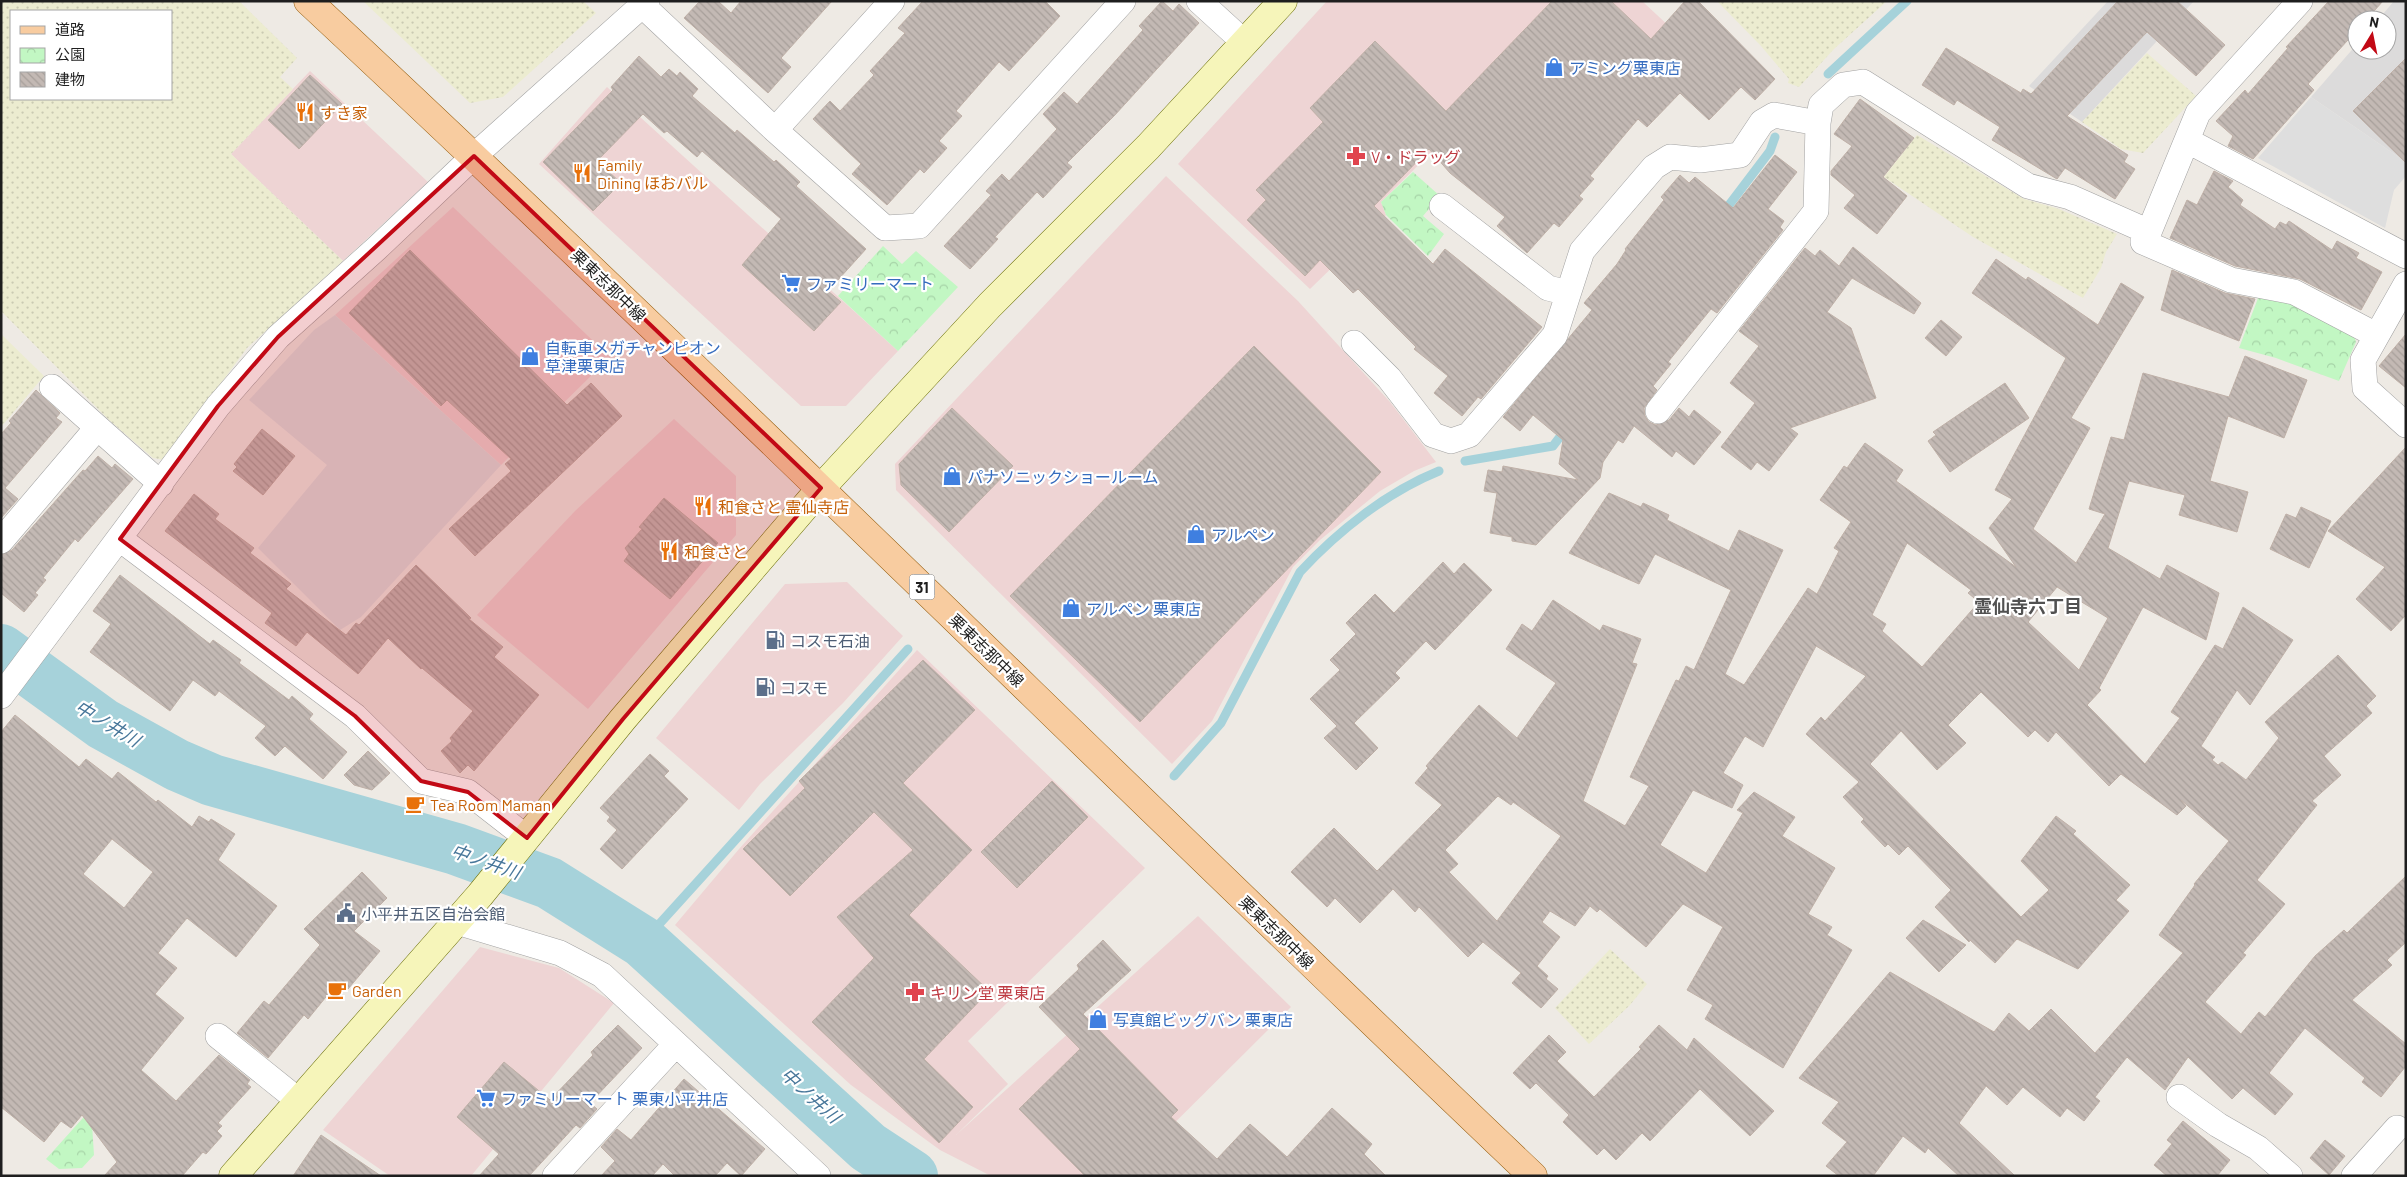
<svg xmlns="http://www.w3.org/2000/svg" width="2407" height="1177" font-family="Barlow,'Noto Sans JP',sans-serif">
<style>
.residential{fill:#dcdbdb}
.commercial{fill:#eed4d4}
.farmland{fill:url(#farmland-dots);fill-rule:evenodd}
.park{fill:url(#park-crowns)}
.parking{fill:#dedede}
.lines{fill:none;stroke-linecap:round;stroke-linejoin:round}
.stream{stroke:#a6d2da;stroke-width:9}
.river{stroke:#a6d2da;stroke-width:52}
.building{fill:url(#building-back-hatch);stroke:#bfb0a7;fill-rule:evenodd}
.street-casing{stroke:#a2a2a2;stroke-width:26}
.secondary-casing{stroke:#6c7009;stroke-width:29}
.primary-casing{stroke:#915907;stroke-width:29}
.street{stroke:#fff;stroke-width:25}
.secondary{stroke:#f6f5ba;stroke-width:28}
.primary{stroke:#f8cca0;stroke-width:28}
.marked{fill:#c20915;fill-opacity:0.2;stroke:#c20915;stroke-width:4;stroke-linejoin:round}
.labels{text-anchor:middle;dominant-baseline:central;stroke-width:4.5;stroke-linejoin:round;paint-order:stroke}
.shield{fill:#fff;stroke:#626262;stroke-width:1}
.shield-label{font-size:15px;font-weight:bold;fill:#1e1e1e}
.shop-label{font-size:16px;fill:#366cbe;stroke:#fff;text-anchor:start}
.food-label{font-size:16px;fill:#c56008;stroke:#fff;text-anchor:start}
.health-label{font-size:16px;fill:#be3a42;stroke:#fff;text-anchor:start}
.street-label{font-size:16px;fill:#1e1e1e;stroke:#fff}
.service-label{font-size:16px;fill:#4e5e75;stroke:#fff;text-anchor:start}
.neighbourhood-label{font-size:18px;font-weight:bold;fill:#515151;stroke:#fff}
.water-label{font-size:18px;font-style:italic;fill:#48779a;stroke:#fff}
</style>
<defs>
<pattern id="farmland-dots" width="8" height="8" patternUnits="userSpaceOnUse" patternTransform="scale(1.25)"><rect width="8" height="8" fill="#ececd0"/><path d="M2 2h.1M6 6h.1" fill="none" stroke="#cacab2" stroke-width="1.8" stroke-linecap="round"/></pattern>
<pattern id="park-crowns" width="20" height="18" patternUnits="userSpaceOnUse" patternTransform="scale(1.25)"><rect width="20" height="18" fill="#c2f7c3"/><path d="M2 6a3 3 0 1 1 6 0M12 15a3 3 0 1 1 6 0" fill="none" stroke="#a6d3a7"/></pattern>
<pattern id="building-back-hatch" width="6" height="6" patternUnits="userSpaceOnUse" patternTransform="scale(1.25)"><rect width="6" height="6" fill="#c3b9b4"/><path d="M-1 5l2 2M0 0l6 6M5-1l2 2" fill="none" stroke="#a79f9a"/></pattern>
</defs>
<rect width="100%" height="100%" fill="#eeeae4"/>
<!-- residential -->
<path class="residential" d="M2108,1H2194L2082,122L2029,86Z
M2394,1H2406V162L2311,97L2357,44V50H2387V20H2378Z"/>
<!-- commercial -->
<path class="commercial" d="M1327,1H1642L1671,28L1528,177L1467,117L1381,202L1386,215L1310,289L1178,164Z
M310,71L428,182L343,261L231,154Z
M607,87L898,351L846,406H801L539,164Z
M1166,176L1298,301L1390,402L1436,462L1414,471L1380,491L1320,540L1293,567L1212,721L1172,764L896,490L895,464Z
M453,207L610,357L501,465L335,315Z
M674,419L736,476V535L588,709L477,615L575,511Z
M847,582L903,636L843,703L760,784L739,810L656,738L785,584Z
M917,650L1145,868L968,1041L1008,1084L956,1135L1198,916L1291,1007L1121,1176H991L940,1150L851,1085L675,925L739,849Z
M480,947L559,968L614,1003L471,1176H390L323,1130Z"/>
<!-- farmland -->
<path class="farmland" d="M1,1H239L297,58L280,77L293,89L231,154L343,261L247,348L164,460L153,458L109,420L1,311ZM11,11H171V99H11Z
M363,1H583L596,13L503,97L470,103Z
M1717,1H1887L1834,49L1799,87L1788,83L1789,79L1761,46Z
M2147,53L2196,96L2143,153L2121,149L2082,122Z
M1917,135L2024,199L2059,209L2117,234L2106,252L2101,268L2083,298L1973,237L1884,177Z
M1,334L44,376L1,427Z
M1610,949L1647,984L1630,1005L1589,1044L1555,1008Z"/>
<!-- park -->
<path class="park" d="M1413,172L1440,196L1423,216L1444,234L1428,256L1386,215L1381,202Z
M883,246L902,264L916,251L958,287L898,351L838,296Z
M2260,293L2295,300L2351,327L2356,342L2339,381L2276,358L2239,348Z
M91,1109L94,1155L82,1168L59,1169L46,1159Z"/>
<!-- parking -->
<path class="parking" d="M2311,97L2406,162V176L2394,190L2385,228L2258,158Z
M335,315L501,465L361,617L340,630L258,548L327,465L249,400L314,330Z"/>
<g class="lines">
<!-- stream -->
<path class="stream" d="M1828,74L1907,1
M1723,213L1770,151L1775,137
M1465,461L1553,446L1566,429
M1174,776L1221,723L1300,572C1338,531 1387,492 1439,471
M643,942L908,649"/>
<!-- river -->
<path class="river" d="M1,650L103,724L177,765L212,780L456,849L549,883L643,942L868,1147L912,1176"/>
</g>
<!-- building -->
<path class="building" d="M700,1H718L731,13L741,1H832L781,58L791,67L768,93L684,18Z
M923,1H1045L1060,16L1009,71L999,62L956,111L962,116L939,141L947,148L924,173L920,169L887,205L852,174L861,164L813,119L830,101L840,111L874,75L870,71L905,33L898,28Z
M1162,1L1173,11L1179,4L1199,23L1114,116L1067,163L1072,167L1043,198L1037,192L995,237L998,239L970,269L944,246L991,195L986,191L1002,174L1009,181L1057,129L1043,114L1064,92L1077,104L1143,30L1139,26Z
M1552,1H1611L1651,39L1685,1H1698L1775,79L1755,100L1741,87L1709,120L1680,93L1647,127L1638,119L1590,176L1594,179L1579,196L1583,199L1559,227L1554,223L1527,253L1497,226L1505,217L1450,173L1429,149L1374,206L1433,264L1445,249L1542,327L1481,399L1478,397L1462,416L1434,393L1448,376L1414,349L1416,347L1358,289L1353,293L1320,260L1305,276L1247,220L1266,200L1256,190L1323,122L1310,108L1375,41L1446,111Z
M2118,1H2177L2225,45L2196,76L2147,32L2067,116L2128,155L2124,162L2135,169L2115,199L2065,168L2057,179L1992,140L2000,127L1957,100L1954,105L1922,85L1946,48L2021,93L2023,89L2031,94Z
M2329,1H2383L2366,20H2357V30L2308,84L2314,90L2253,159L2228,146L2233,136L2216,121L2245,90L2248,94L2288,48L2286,47Z
M639,56L661,77L669,69L677,76L680,72L698,89L692,96L735,133L737,130L774,162L776,160L800,182L796,186L866,249L828,291L841,302L814,331L742,265L781,219L702,151L697,157L667,131L664,133L643,114L597,161L621,183L593,211L543,162L613,90L611,87Z
M2406,58V163L2353,111Z
M310,75L342,104L299,149L268,120Z
M1860,99L1914,138L1883,177L1907,196L1877,234L1844,208L1855,195L1831,175V171L1852,146L1834,134Z
M1775,155L1797,172L1768,209L1784,221L1780,227L1783,230L1717,313L1711,309L1668,362L1671,364L1653,386L1657,390L1644,408L1645,416L1649,422L1656,425L1669,420L1679,408L1689,417L1694,410L1721,432L1694,465L1676,451L1672,457L1634,426L1623,443L1618,440L1603,462L1600,478L1536,545L1512,541V537L1490,533L1497,493L1484,491L1488,470L1502,472L1503,466L1578,480L1559,464L1563,440L1533,415L1520,431L1503,417L1592,310L1584,303L1617,264L1626,250L1625,249L1664,200L1661,197L1680,175L1689,183L1695,177L1733,208Z
M2214,171L2233,181L2228,187L2243,200L2240,205L2275,229L2280,222L2286,225L2289,221L2332,250L2337,241L2359,253L2356,258L2382,272L2361,310L2300,279L2235,266L2170,238L2187,200L2197,205Z
M1853,247L1921,303L1914,314L1852,278L1827,312L1851,328L1876,398L1790,428L1798,434L1769,471L1757,462L1751,470L1721,447L1755,403L1730,383L1759,346L1739,331L1805,248L1815,256L1820,250L1839,266Z
M410,250L567,405L591,383L622,416L475,556L449,529L511,471L505,464L511,459L447,400L441,406L349,313Z
M1996,259L2026,280L2028,277L2098,325L2121,283L2144,297L2071,418L2090,428L2033,529L2076,563L2105,514L2089,509L2111,437L2124,440L2143,373L2229,397L2245,356L2307,380L2284,438L2228,416L2210,481L2248,492L2237,532L2179,515L2185,495L2129,481L2108,548L2160,579L2167,565L2219,593L2206,640L2143,607L2099,688L2101,690L2087,705L2145,764L2180,718L2171,712L2215,645L2223,649L2243,607L2293,640L2250,705L2237,690L2201,746L2215,757L2212,760L2218,765L2222,762L2246,780L2279,738L2265,722L2338,655L2376,696L2366,706L2372,713L2324,756L2341,775L2312,801L2317,805L2257,880L2285,904L2243,953L2246,955L2205,1002L2241,1034L2259,1012L2265,1017L2315,956L2344,930L2347,933L2406,876V942L2387,960L2392,965L2352,1000L2406,1044V1066L2381,1097L2362,1082L2365,1078L2305,1028L2269,1073L2293,1094L2275,1115L2243,1088L2232,1099L2188,1057L2165,1090L2127,1057L2095,1097L2100,1101L2084,1121L2067,1108L2060,1117L2023,1087L2007,1105L1986,1086L1959,1123L2015,1176H1959L1928,1148L1925,1153L1903,1136L1873,1176H1839L1826,1166L1847,1142L1822,1123L1839,1102L1799,1078L1890,972L1994,1032L2009,1013L2029,1031L2051,1009L2095,1053L2183,953L2159,935L2195,885L2194,884L2229,841L2181,800L2186,806L2177,815L2121,774L2109,786L2056,732L2048,742L2035,730L2028,737L1981,692L1948,725L1966,743L1937,770L1901,731L1870,764L2021,917L2049,890L2021,861L2056,816L2076,831L2073,834L2130,885L2116,900L2129,911L2078,969L2017,939L1995,963L1970,940L1969,942L1935,907L1951,890L1908,846L1899,855L1888,844L1885,847L1861,822L1864,819L1843,797L1859,782L1806,734L1821,717L1825,721L1866,676L1816,646L1763,747L1745,736L1723,773L1743,785L1732,808L1693,790L1660,845L1706,873L1743,813L1737,810L1754,792L1795,817L1782,836L1835,868L1808,914L1832,927L1827,935L1852,950L1783,1068L1705,1019L1713,1005L1687,990L1723,927L1683,904L1646,947L1600,909L1597,912L1590,906L1575,926L1550,911L1542,922L1560,937L1537,966L1548,976L1546,979L1558,989L1541,1008L1512,983L1521,973L1483,942L1468,957L1419,907L1415,912L1393,889L1360,923L1335,898L1327,907L1291,872L1334,828L1377,871L1442,805L1415,783L1428,768L1426,766L1479,705L1517,738L1556,683L1506,649L1522,624L1532,631L1553,600L1600,631L1603,625L1641,639L1632,663L1637,664L1583,801L1625,826L1649,786L1630,777L1676,680L1679,681L1686,666L1694,670L1731,590L1655,554L1639,584L1569,553L1609,493L1641,507L1643,503L1669,515L1667,520L1729,551L1739,530L1783,550L1725,674L1744,685L1808,588L1817,594L1839,551L1834,548L1851,522L1820,500L1844,466L1847,468L1865,443L1903,470L1896,481L2016,567L1989,528L2012,499L1995,490L2066,358L1972,293ZM1907,543L1971,590L1968,593L1979,602L1922,667L1882,631L1886,624L1872,615ZM2057,587L2108,618L2079,670L2028,622ZM1498,796L1511,805L1513,802L1561,836L1497,921L1449,872L1458,864L1445,850Z
M2172,270L2225,293L2255,299L2239,341L2161,310Z
M1941,320L1962,337L1946,356L1925,338Z
M2406,334V388L2379,366Z
M1254,346L1381,472L1140,722L1010,596Z
M2005,383L2029,418L1950,472L1928,441L1936,435L1933,432Z
M36,390L60,413L56,418L62,422L5,488L18,499L1,518V434L11,423L9,421Z
M952,408L1013,466L949,532L901,485L899,464Z
M262,429L295,456L263,495L233,471L237,467L234,464Z
M2406,447V615L2391,631L2356,599L2385,567L2328,531Z
M98,456L112,468L115,464L133,479L78,542L75,539L43,578L46,580L35,593L38,595L24,612L1,593V555L12,550L83,470L85,471Z
M194,494L219,514L215,519L254,548L250,553L291,584L286,589L346,635L356,623L359,625L416,565L471,618L469,619L503,647L494,657L539,695L474,771L468,765L460,773L441,751L452,741L450,738L473,711L422,668L421,669L388,638L358,674L307,632L296,646L265,623L272,613L165,531Z
M664,498L718,543L670,599L624,561L629,554L625,548L642,529L639,527Z
M2301,507L2331,521L2309,568L2270,549L2286,514L2296,518Z
M1443,562L1454,574L1464,563L1492,590L1435,650L1426,641L1395,673L1400,678L1354,723L1378,748L1356,770L1324,738L1337,726L1310,699L1340,670L1330,660L1356,634L1346,623L1375,594L1394,613Z
M120,575L210,644L213,640L241,660L239,663L289,700L292,696L313,714L309,719L347,752L323,779L285,746L275,756L255,738L266,726L219,691L215,696L193,680L170,711L90,652L111,624L93,611Z
M923,660L975,710L903,783L972,850L909,915L989,991L924,1059L973,1107L939,1143L812,1022L874,958L837,917L913,850L874,812L790,896L743,849L805,788L799,781Z
M15,715L79,767L86,759L112,779L118,772L156,802L158,800L192,827L199,816L209,822L211,819L235,834L218,860L277,906L236,957L187,918L158,953L177,968L155,994L184,1018L141,1070L176,1101L219,1055L250,1080L247,1084L251,1087L218,1123L222,1126L217,1131L222,1136L206,1154L203,1152L182,1176H104L117,1162L82,1115L71,1128L61,1121L44,1142L1,1107V732ZM112,839L153,872L124,908L83,874Z
M368,751L390,773L372,790L354,785L344,775Z
M650,754L669,771L664,776L688,799L622,869L600,849L617,830L607,821L610,817L600,808Z
M1052,781L1088,817L1017,888L981,852Z
M362,872L387,898L354,931L380,951L348,989L339,981L308,1019L304,1015L268,1058L237,1033L264,1001L269,1005L320,945L304,929Z
M1923,920L1966,945L1939,972L1906,938Z
M1103,940L1131,970L1083,1014L1178,1110L1171,1117L1217,1159L1250,1124L1287,1157L1332,1108L1372,1144L1364,1154L1386,1176H1085L1019,1109L1080,1049L1039,1007L1079,969L1077,965Z
M618,1025L642,1048L590,1103L597,1109L580,1128L576,1125L529,1176H479L499,1154L457,1117L504,1062L550,1100L593,1055L591,1052Z
M1659,1025L1687,1050L1694,1038L1774,1111L1750,1136L1700,1089L1650,1141L1642,1133L1616,1160L1604,1148L1597,1155L1563,1122L1569,1115L1536,1083L1530,1089L1513,1073L1549,1035L1566,1052L1557,1061L1594,1097L1641,1049L1639,1047Z
M684,1079L765,1149L741,1176L727,1163L715,1176H675L663,1164L652,1176H601L615,1161L601,1147L617,1129L631,1140Z
M2183,1121L2230,1160L2217,1176H2167L2154,1165L2172,1144L2167,1140Z
M321,1135L381,1176H293Z
M2325,1140L2345,1156L2329,1175L2310,1158Z"/>
<g class="lines">
<!-- street casing -->
<g class="street-casing">
<path id="street" d="M1199,1L1245,43
M643,6L775,130L885,228L919,226L1123,1
M775,130L892,1
M2188,141L2406,256
M1442,206L1548,288L1568,293
M2149,232L2143,242L2231,280L2294,292L2376,335
M2406,284L2363,360L2365,388L2406,425
M1354,343L1389,378L1433,435L1451,441L1469,435L1555,335L1582,251L1654,167L1670,157L1700,160L1740,155L1762,122L1774,115L1818,123
M52,387L161,484
M1658,411L1816,211L1818,123L1821,105L1843,85L1863,82L2028,186L2070,197L2149,232L2198,113L2300,1
M120,539L355,716L421,781L468,792L527,838
M1,541L97,428
M1,696L218,406L278,337L377,248L474,156L647,1
M457,922L560,953L602,975L818,1176
M218,1036L299,1101
M2179,1097L2218,1125L2258,1148L2290,1176
M555,1176L676,1044
M2354,1176L2397,1128"/>
</g>
<!-- secondary casing -->
<g class="secondary-casing">
<path id="secondary" d="M233,1176L480,895L623,719L821,488L990,305L1148,147L1283,1"/>
</g>
<!-- primary casing -->
<g class="primary-casing">
<path id="primary" d="M308,1C722,387 1123,786 1533,1176"/>
</g>
<!-- street -->
<use href="#street" class="street"/>
<!-- secondary -->
<use href="#secondary" class="secondary"/>
<!-- primary -->
<use href="#primary" class="primary"/>
</g>
<!-- marked area -->
<path class="marked" d="M474,156L821,488L623,719L527,838L468,792L421,781L355,716L120,539L218,406L278,337Z"/>
<!-- icons -->
<defs>
<g id="shop-bare" transform="scale(1.5)"><path d="M-5-2.5h2.3a2.7 3.5 0 0 1 5.4 0H5L5.5 6h-11ZM-1.5-2.5h3a1.5 2.3 0 0 0-3 0Z" fill="#3f7fe0" stroke="#fff" stroke-width="2.5" paint-order="stroke"/></g>
<g id="restaurant-bare" transform="scale(1.5)"><path d="M-5-6h1v4h1v-4h1v4h1v-4h1v5L-1.5 .5V6h-2V.5L-5-1ZM5-6V6H3V1.5H1.5Q1.5-4 5-6Z" fill="#e8710a" stroke="#fff" stroke-width="2.5" paint-order="stroke"/></g>
<g id="pharmacy-bare" transform="scale(1.5)"><path d="M-2-6h4v4h4v4h-4v4h-4v-4h-4v-4h4Z" fill="#e0444e" stroke="#fff" stroke-width="2.5" paint-order="stroke"/></g>
<g id="supermarket-bare" transform="scale(1.5)"><path d="M-6-5.5h2.5l.6 2H6L4.5 2H-2.5L-4.4-4H-6ZM-1.5 3.2a1.3 1.3 0 1 0 .1 0ZM3 3.2a1.3 1.3 0 1 0 .1 0Z" fill="#3f7fe0" stroke="#fff" stroke-width="2.5" paint-order="stroke"/></g>
<g id="fuel-bare" transform="scale(1.5)"><path d="M-5.5-6h7V0h2V4h1.3V-2.5L3-4.5l.8-.8L6-3V5H2.5V1h-1V6h-7ZM-4.2-4.7v3.2H.2V-4.7Z" fill="#5c6f8a" stroke="#fff" stroke-width="2.5" paint-order="stroke"/></g>
<g id="cafe-bare" transform="scale(1.5)"><path d="M-5.5-4.5H6V0H3Q3 3.5 0 3.5H-2.5Q-5.5 3.5-5.5 0ZM3-3.2v2h1.7v-2ZM-6 4.5H4V6H-6Z" fill="#e8710a" stroke="#fff" stroke-width="2.5" paint-order="stroke"/></g>
<g id="civic-bare" transform="scale(1.5)"><path d="M-.6-6.5H3V-4.5H.6V-3L4-1V1h2V6H-6V1h2V-1L-.6-3ZM-1.2 2.5V6h2.4V2.5Z" fill="#5c6f8a" stroke="#fff" stroke-width="2.5" paint-order="stroke"/></g>
</defs>
<g fill-rule="evenodd">
<use href="#shop-bare" x="1554" y="67"/>
<use href="#restaurant-bare" x="305" y="112"/>
<use href="#pharmacy-bare" x="1356" y="156"/>
<use href="#restaurant-bare" x="582" y="173"/>
<use href="#supermarket-bare" x="791" y="283"/>
<use href="#shop-bare" x="530" y="356"/>
<use href="#shop-bare" x="952" y="476"/>
<use href="#restaurant-bare" x="703" y="506"/>
<use href="#shop-bare" x="1196" y="534"/>
<use href="#restaurant-bare" x="669" y="551"/>
<use href="#shop-bare" x="1071" y="608"/>
<use href="#fuel-bare" x="775" y="640"/>
<use href="#fuel-bare" x="765" y="687"/>
<use href="#cafe-bare" x="415" y="804"/>
<use href="#civic-bare" x="346" y="913"/>
<use href="#cafe-bare" x="337" y="990"/>
<use href="#pharmacy-bare" x="915" y="992"/>
<use href="#shop-bare" x="1098" y="1019"/>
<use href="#supermarket-bare" x="486" y="1098"/>
</g>
<g class="labels">
<!-- shield labels -->
<rect class="shield" x="909.5" y="574.5" width="25" height="25" rx="4"/>
<g class="shield-label">
<text x="922" y="587">31</text>
</g>
<!-- shop labels -->
<g class="shop-label">
<text x="1569" y="67">アミング栗東店</text>
<text x="806" y="283">ファミリーマート</text>
<text x="545" y="347">自転車メガチャンピオン<tspan x="545" dy="18">草津栗東店</tspan></text>
<text x="967" y="476">パナソニックショールーム</text>
<text x="1211" y="534">アルペン</text>
<text x="1086" y="608">アルペン 栗東店</text>
<text x="1113" y="1019">写真館ビッグバン 栗東店</text>
<text x="501" y="1098">ファミリーマート 栗東小平井店</text>
</g>
<!-- food labels -->
<g class="food-label">
<text x="320" y="112">すき家</text>
<text x="597" y="164">Family<tspan x="597" dy="18">Dining ほおバル</tspan></text>
<text x="718" y="506">和食さと 霊仙寺店</text>
<text x="684" y="551">和食さと</text>
<text x="430" y="804">Tea Room Maman</text>
<text x="352" y="990">Garden</text>
</g>
<!-- health labels -->
<g class="health-label">
<text x="1371" y="156">V・ドラッグ</text>
<text x="930" y="992">キリン堂 栗東店</text>
</g>
<!-- street labels -->
<g class="street-label">
<text transform="translate(609 285) rotate(44)">栗東志那中線</text>
<text transform="translate(987 650) rotate(44)">栗東志那中線</text>
<text transform="translate(1277 932) rotate(44)">栗東志那中線</text>
</g>
<!-- service labels -->
<g class="service-label">
<text x="790" y="640">コスモ石油</text>
<text x="780" y="687">コスモ</text>
<text x="361" y="913">小平井五区自治会館</text>
</g>
<!-- neighbourhood labels -->
<g class="neighbourhood-label">
<text x="2028" y="606">霊仙寺六丁目</text>
</g>
<!-- water labels -->
<g class="water-label">
<text transform="translate(108 723) rotate(31)">中ノ井川</text>
<text transform="translate(486 861) rotate(19)">中ノ井川</text>
<text transform="translate(811 1095) rotate(42)">中ノ井川</text>
</g>
</g>
<!-- border -->
<rect width="2407" height="1177" fill="none" stroke="#1e1e1e" stroke-width="5"/>
<!-- legend -->
<rect x="10" y="10" width="162" height="90" fill="#ffffff" stroke="#a5a5a5"/>
<rect x="20" y="26" width="25" height="8" fill="#f8cca0" stroke="#a5a5a5"/>
<text x="55" y="35" font-size="15" fill="#1e1e1e">道路</text>
<rect x="20" y="48" width="25" height="15" fill="url(#park-crowns)" stroke="#a5a5a5"/>
<text x="55" y="60" font-size="15" fill="#1e1e1e">公園</text>
<rect x="20" y="72" width="25" height="15" fill="url(#building-back-hatch)" stroke="#a5a5a5"/>
<text x="55" y="85" font-size="15" fill="#1e1e1e">建物</text>
<!-- north arrow -->
<g transform="translate(2372 35) rotate(10)"><circle r="24" fill="#ffffff" stroke="#a5a5a5"/>
<path d="M0-4L9 19L0 12L-9 19Z" fill="#c20915"/>
<text y="-8" font-size="14" font-weight="bold" text-anchor="middle" fill="#1e1e1e">N</text>
</g>
</svg>
